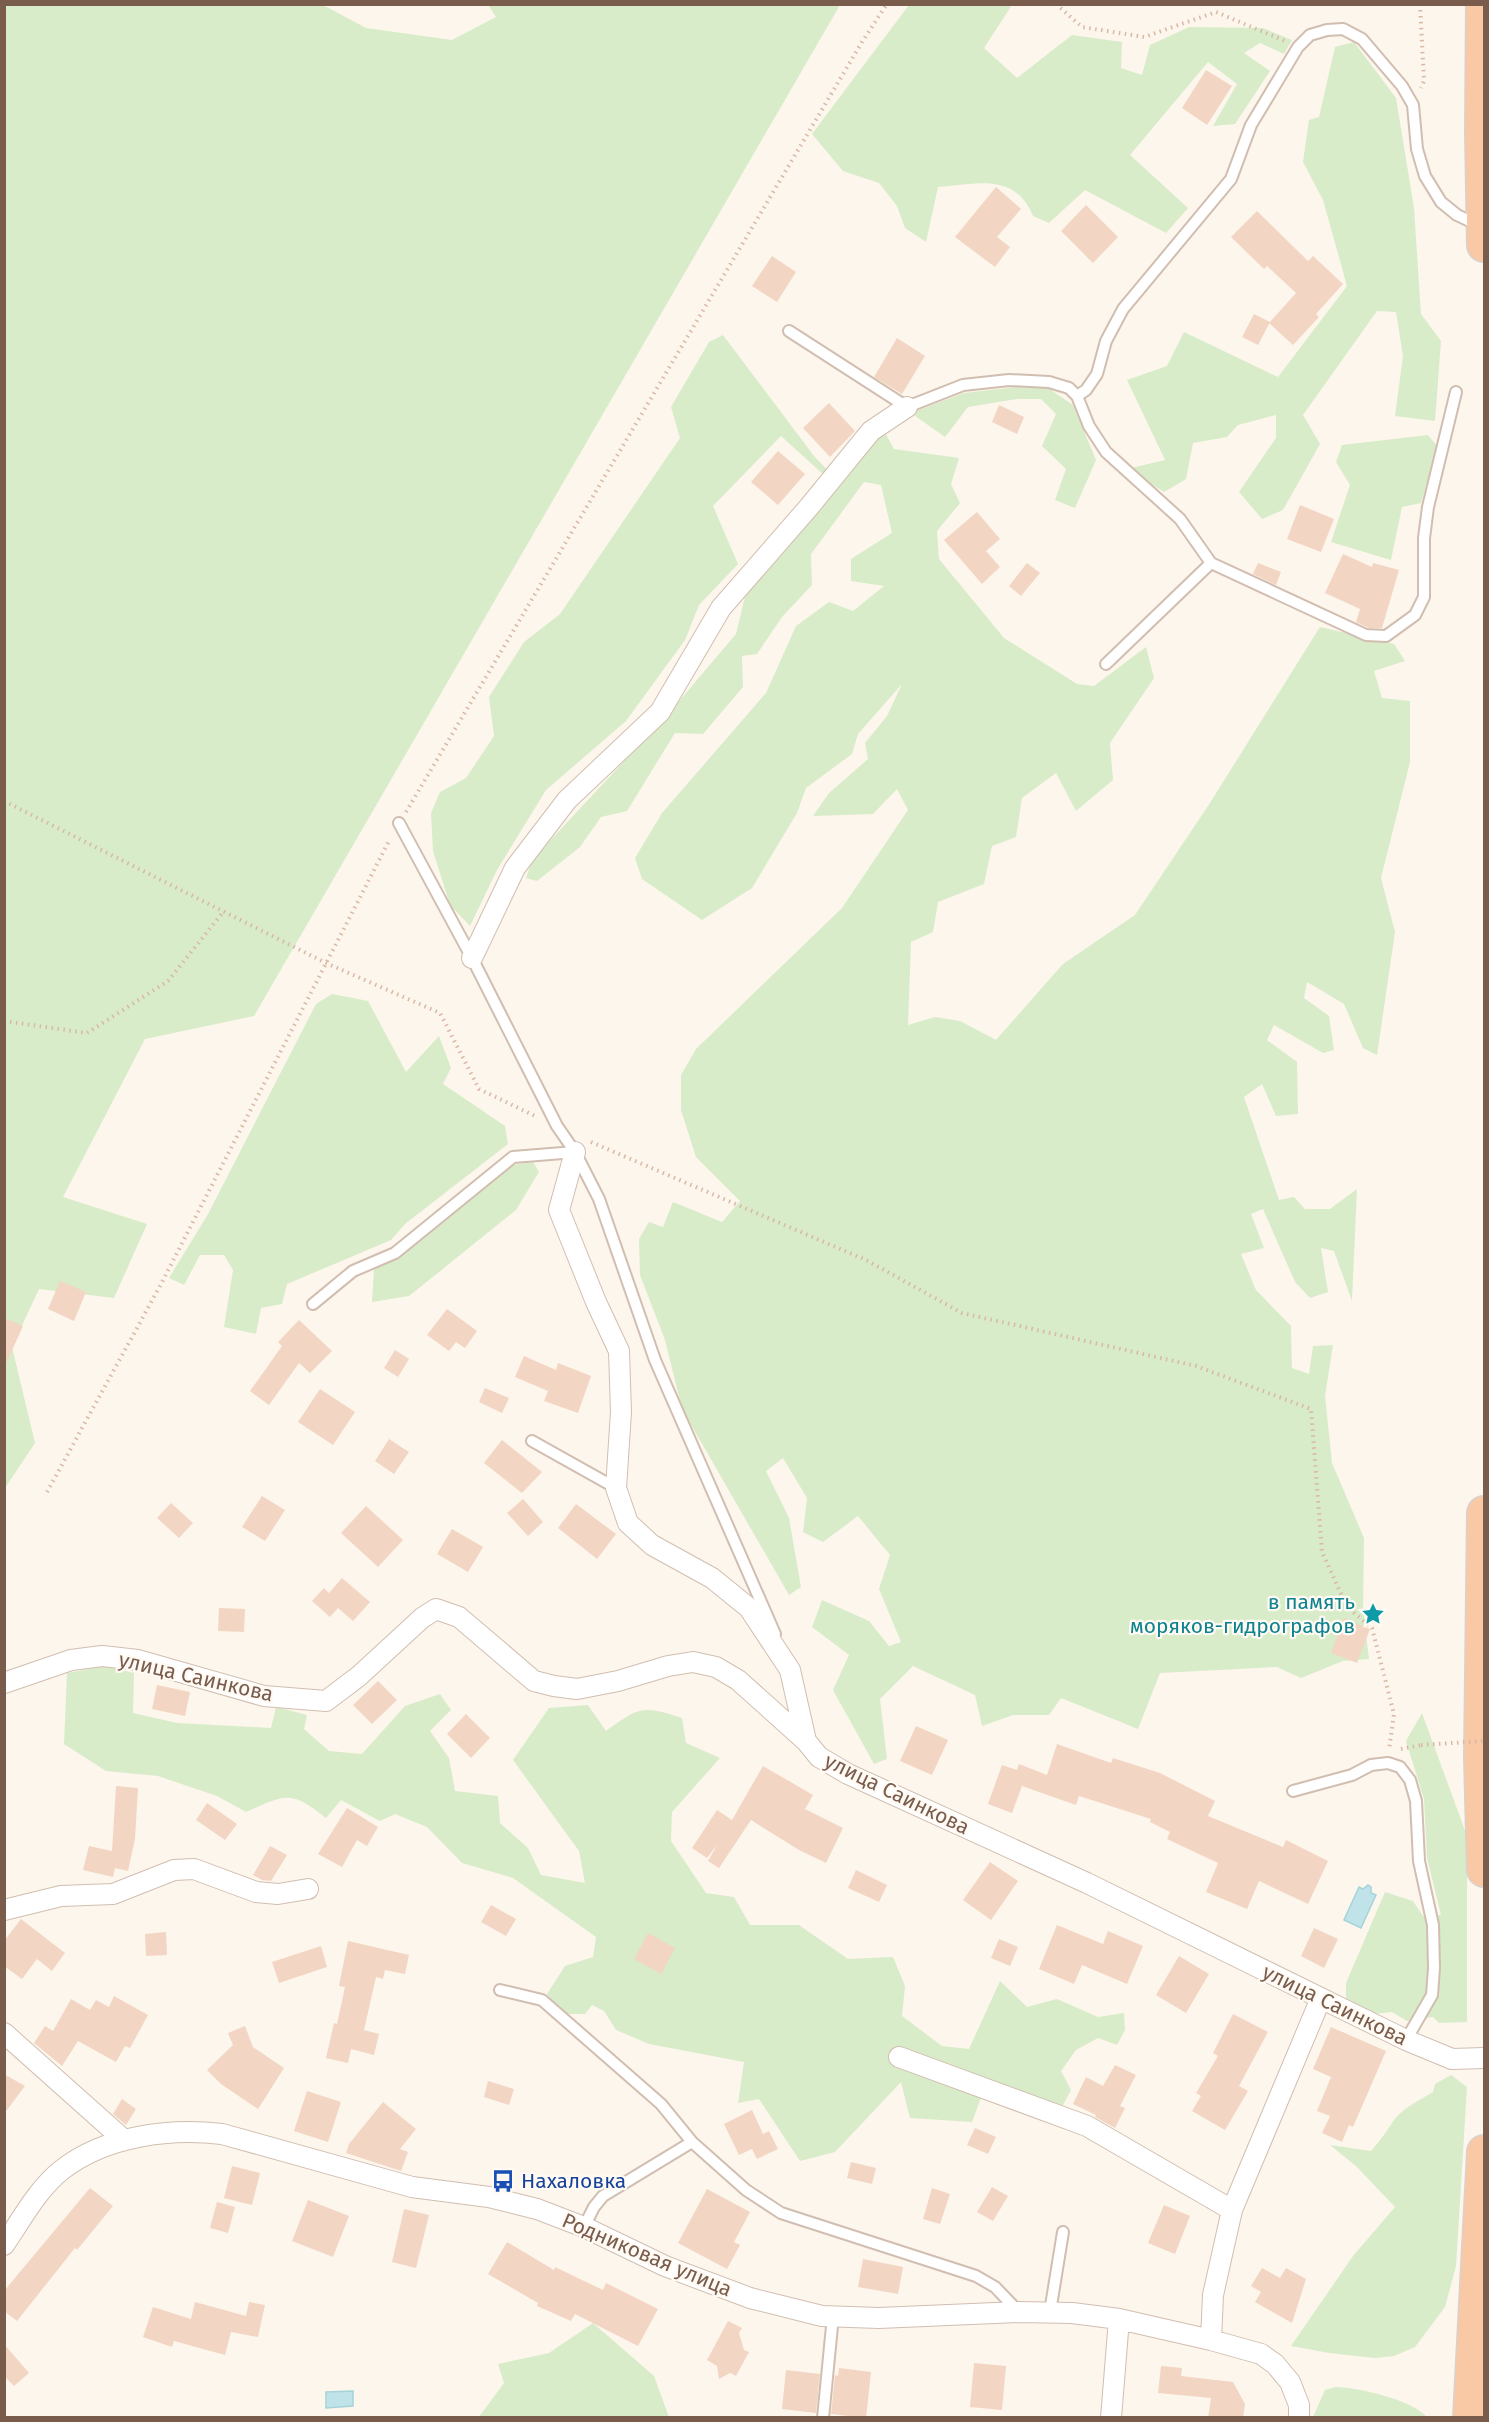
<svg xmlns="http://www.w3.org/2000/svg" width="1489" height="2422" font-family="'Fira Sans',sans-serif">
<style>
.green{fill:#d8ecc9}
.water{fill:#bfe3e8;stroke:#a5d3da;stroke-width:1.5}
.building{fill:#f3d5c3}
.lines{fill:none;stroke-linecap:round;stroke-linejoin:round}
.service-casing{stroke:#d1beb0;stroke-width:14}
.minor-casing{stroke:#d1beb0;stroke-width:22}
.trunk-casing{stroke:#dad1cd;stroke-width:36}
.path{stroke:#d9b8a5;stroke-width:4;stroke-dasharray:1.5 4.5;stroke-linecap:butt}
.service{stroke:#fff;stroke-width:10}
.minor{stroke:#fff;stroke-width:20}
.trunk{stroke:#f9c8a4;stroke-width:33}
.path-bridge{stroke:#d9b8a5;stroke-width:4;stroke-dasharray:1.5 4.5;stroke-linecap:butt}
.labels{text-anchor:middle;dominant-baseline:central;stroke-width:4.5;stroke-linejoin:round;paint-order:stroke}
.culture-label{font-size:21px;fill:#0d838f;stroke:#fffaf3;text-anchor:end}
.street-label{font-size:21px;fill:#7a5c4d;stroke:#fffaf3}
.transit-label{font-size:21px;fill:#164399;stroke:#fffaf3;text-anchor:start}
</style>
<rect width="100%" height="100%" fill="#fdf6ec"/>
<!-- green -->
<path class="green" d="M5,5H323L366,28L452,40L496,17L488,5H840L254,1016L145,1039L63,1197L147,1224L114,1298L39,1289L12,1347L35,1443L5,1488Z
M909,5H1012L984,48L1017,78L1072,35L1122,42L1121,68L1142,75L1150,45L1189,27L1263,28L1292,40L1284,54L1260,43L1244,53L1270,71L1235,124L1213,126L1237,84L1208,62L1130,155L1188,208L1166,233L1085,190L1049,223L1033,216C1015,172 976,184 938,187L926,242L905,228L897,206L879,183L843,171L812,134Z
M1354,42L1396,98L1414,208L1421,314L1441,341L1435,421L1395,416L1403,356L1396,312L1377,311L1303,415L1320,444L1283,510L1262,519L1239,492L1276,438V415L1238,425L1227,437L1193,443L1186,479L1164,492L1127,469L1165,460L1127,380L1167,366L1184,332L1278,377L1347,286L1323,200L1303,162L1309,120L1319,117L1335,47Z
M723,335L814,456L839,482L883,429L894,449L959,458L951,484L960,503L937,531L939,559L1004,638L1077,684L1094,686L1146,647L1154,678L1110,743L1113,780L1076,811L1056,773L1022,798L1016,837L992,846L984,884L938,902L933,932L911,942L908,1025L935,1017L960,1021L996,1040L1063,964L1135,915L1210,803L1320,627L1394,644L1405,661L1374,671L1382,698L1410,701V762L1381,878L1395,932L1377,1055L1363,1048L1344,1004L1307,982L1304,998L1329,1016L1334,1050L1323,1053L1274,1025L1267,1040L1297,1062L1298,1114L1276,1116L1262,1084L1244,1097L1279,1200L1294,1197L1305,1209H1330L1357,1189L1352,1301L1334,1251L1321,1248L1328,1292L1310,1298L1295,1282L1263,1209L1251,1214L1264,1248L1241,1254L1256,1290L1291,1326L1292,1368L1309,1374L1313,1346L1333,1345L1325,1396L1332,1463L1364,1538L1363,1609L1369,1659L1343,1661L1301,1678L1277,1667L1160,1673L1138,1729L1061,1698L1049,1715H1013L982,1726L975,1695L913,1666L880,1699L887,1759L874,1764L833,1690L849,1655L812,1627L822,1600L869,1621L889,1646L901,1642L879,1589L890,1555L858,1516L823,1542L803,1532L807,1498L783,1458L766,1471L789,1518L801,1587L789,1595L682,1409L665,1340L640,1275L639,1239L649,1222L663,1227L673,1202L722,1222L740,1201L696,1157L681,1110V1075L696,1049L842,908L908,810L897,789L873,814L813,816L829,793L868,759L865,743L887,716L902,684L858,734L852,754L806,788L797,813L752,888L702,920L642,879L635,858L662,813L766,693L796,626L829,602L853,611L884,586L851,581V559L892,533L881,485L864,482L811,554L812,585L782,617L757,654L742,656L743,687L703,734L675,733L627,811L601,817L580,847L537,881L526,878L532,860L669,713L736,634L747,588L837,487L781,436L713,506L738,564L699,605L685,640L626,721L546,790L497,870L470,926L450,905L433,851L431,813L440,792L466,778L494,736L489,697L524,642L560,614L680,438L671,407L709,342Z
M1017,387L1048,388L1073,405L1096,460L1075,508L1055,500L1066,469L1042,446L1056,414L1041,399H1017L968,407L945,437L911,413L964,393Z
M1428,435L1437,446L1421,503L1402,507L1391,560L1331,542L1350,485L1336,462L1342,445Z
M332,994L368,1001L406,1072L439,1036L451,1068L443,1084L505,1126L508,1144L405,1224L391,1240L287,1284L282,1304L261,1308L256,1334L224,1327L233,1270L224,1255H200L184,1285L169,1278L208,1214L316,1004Z
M533,1162L539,1172L516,1210L409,1296L372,1302L374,1269L403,1255L420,1229L507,1166Z
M105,1666L134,1673L133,1713L177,1723L271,1728L276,1707L307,1715L304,1729L329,1751L362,1754L405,1706L440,1694L451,1710L430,1731L449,1758L455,1791L498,1796L500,1823L528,1848L541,1875L585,1883L579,1851L513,1760L549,1708L588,1705L606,1731C639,1707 642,1705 682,1718L686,1743L720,1758L672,1812L671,1841L706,1893L734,1897L750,1925H799L848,1959L893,1957L905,1986L902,2016L942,2046L969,2049L1000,1981L1027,2007L1057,1999L1098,2017L1124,2013L1125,2030L1117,2045L1098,2038L1076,2050L1061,2071L1071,2090L1062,2107L986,2084L972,2122L910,2118L901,2082L835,2152L800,2161L759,2099L738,2103L744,2062L649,2044L616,2030L604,2011L592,2005L585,2014H564L547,1994L565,1966L593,1957L596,1937L513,1878L462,1863L427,1827L395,1814L380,1821L341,1800L326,1818C290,1789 285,1795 246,1812L217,1796L158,1776L106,1771L64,1744L67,1673Z
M1422,1713L1467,1836V2022L1439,2023L1433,2017L1407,2021L1392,2012L1374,2014L1346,1998V1983L1385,1892L1413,1901L1423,1916L1441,1915L1427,1858L1424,1799L1406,1741Z
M1451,2075L1467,2087L1456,2266L1445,2307L1415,2347L1394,2356L1375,2358L1329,2353L1291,2346L1353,2256L1395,2207L1356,2166L1330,2145L1371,2151C1380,2141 1387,2131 1394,2120C1404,2107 1420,2100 1433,2092L1435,2084Z
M593,2323L654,2376L669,2417L478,2418L504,2383L498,2364L549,2353Z
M1335,2387C1360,2388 1410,2399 1427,2417H1313L1325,2390Z"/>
<!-- water -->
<path class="water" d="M1368,1885L1371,1887V1893L1376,1895L1361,1928L1344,1920L1359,1887L1363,1889Z
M353,2391V2406L326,2408V2392Z"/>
<!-- building -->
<path class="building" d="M1206,70L1232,86L1207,125L1182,108Z
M996,187L1021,209L997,237L1010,247L995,267L955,237Z
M1086,205L1118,237L1093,263L1061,231Z
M1257,211L1308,261L1313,256L1343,284L1316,314L1319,317L1293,345L1269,323L1296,293L1267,266L1264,269L1231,237Z
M772,256L796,272L777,302L752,286Z
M1254,314L1270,322L1258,345L1242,337Z
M897,338L925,356L902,394L874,377Z
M829,403L855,431L830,457L803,428Z
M999,405L1024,417L1017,434L992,422Z
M778,451L805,474L778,505L751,482Z
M1300,505L1334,519L1321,552L1287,539Z
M977,512L1000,539L986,551L1000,567L982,584L944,540Z
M1343,554L1372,567L1373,563L1399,570L1382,628H1369L1356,622L1360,609L1325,593Z
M1027,563L1040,573L1021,596L1009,586Z
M1258,563L1281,572L1276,585L1253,574Z
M60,1281L86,1292L74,1321L48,1309Z
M447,1309L477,1331L465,1348L456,1342L449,1351L427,1335Z
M4,1318L23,1326L4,1368Z
M299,1320L332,1351L310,1373L299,1363L269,1405L250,1391L282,1346L278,1342Z
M395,1350L409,1359L398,1377L384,1368Z
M524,1356L556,1370L558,1363L591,1376L578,1413L544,1401L548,1391L515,1377Z
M485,1388L509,1398L502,1413L479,1402Z
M320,1389L355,1412L333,1445L298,1422Z
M389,1439L409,1452L394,1474L375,1461Z
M502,1440L542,1472L522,1493L484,1463Z
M262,1496L285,1510L265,1541L242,1527Z
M523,1499L543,1522L528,1536L507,1513Z
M171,1503L193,1523L179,1538L157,1518Z
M576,1504L616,1534L597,1559L558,1528Z
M366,1506L403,1540L378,1567L341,1533Z
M452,1529L483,1547L468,1572L437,1554Z
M342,1578L370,1602L353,1621L338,1608L330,1617L312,1601L324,1588L329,1593Z
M219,1608L245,1609L244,1632L218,1631Z
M1344,1618L1370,1629L1357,1663L1331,1653Z
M378,1681L397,1700L372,1724L353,1705Z
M157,1685L190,1692L185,1716L152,1709Z
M466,1714L490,1738L471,1758L447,1734Z
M916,1726L948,1740L932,1775L900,1761Z
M1057,1744L1111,1763L1113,1758L1160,1773L1215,1801L1208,1816L1283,1847L1286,1840L1328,1861L1308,1904L1259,1881L1247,1909L1206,1892L1218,1863L1167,1839L1170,1832L1150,1822L1151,1819L1079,1796L1076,1805L1022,1786L1012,1813L988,1804L1002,1765L1017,1770L1019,1764L1047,1775Z
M763,1766L813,1795L805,1809L843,1828L826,1863L799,1850L751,1820L719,1868L708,1861L717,1845L707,1858L692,1848L717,1810L732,1820Z
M116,1786L138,1788L135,1839L128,1871L115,1868L113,1877L83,1870L89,1846L112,1851Z
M207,1803L237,1824L225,1840L196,1820Z
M347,1808L378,1827L367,1846L357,1840L342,1867L318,1854Z
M270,1846L287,1855L271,1881L262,1880L253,1875Z
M990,1862L1018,1881L991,1920L963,1900Z
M856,1870L887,1885L879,1902L848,1888Z
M491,1905L516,1919L506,1936L481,1922Z
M21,1919L65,1953L52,1971L37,1959L22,1979L4,1966V1941Z
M1057,1925L1103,1944L1108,1931L1143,1946L1127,1984L1082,1965L1074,1984L1039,1969Z
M1314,1928L1338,1939L1324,1968L1301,1956Z
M166,1932L167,1955L146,1956L145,1934Z
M648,1933L675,1948L661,1974L634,1959Z
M999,1939L1018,1947L1010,1966L991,1958Z
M348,1941L409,1955L405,1974L385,1970L383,1979L376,1977L364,2030L379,2034L374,2055L351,2049L348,2063L326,2058L334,2023L337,2024L345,1987L339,1986Z
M321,1946L327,1967L279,1983L272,1962Z
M1179,1956L1209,1974L1186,2013L1156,1995Z
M114,1996L148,2015L130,2048L125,2046L116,2062L78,2041L62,2066L34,2043L45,2026L53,2031L71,1999L90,2010L96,2000L109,2007Z
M1233,2014L1268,2032L1239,2086L1248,2091L1225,2130L1192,2111L1201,2096L1196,2093L1218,2056L1213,2053Z
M245,2026L253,2047L284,2068L258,2109L221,2084L207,2070L233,2045L228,2033Z
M1331,2027L1386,2051L1353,2127L1349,2125L1342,2142L1322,2133L1330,2116L1317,2111L1331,2077L1313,2069Z
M1115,2065L1136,2075L1120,2106L1125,2108L1115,2128L1095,2117L1096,2115L1073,2104L1086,2077L1103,2086Z
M4,2074L25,2086L4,2114Z
M488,2081L514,2089L509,2105L484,2097Z
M307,2091L341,2102L328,2142L294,2131Z
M122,2099L136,2109L126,2125L113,2114Z
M383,2102L416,2129L400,2149L408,2152L401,2171L346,2153L349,2144Z
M752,2110L763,2134L769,2131L778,2149L757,2159L752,2149L739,2155L724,2124Z
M975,2128L996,2137L988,2154L967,2145Z
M851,2162L876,2168L872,2184L847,2178Z
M232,2166L260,2173L252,2205L224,2198Z
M992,2187L1008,2196L993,2221L977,2212Z
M90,2188L113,2206L77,2250L75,2248L17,2321L4,2311V2291Z
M932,2188L950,2194L940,2224L923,2219Z
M707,2189L750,2212L734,2242L740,2245L727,2269L678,2243Z
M308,2200L349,2216L333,2257L292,2241Z
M217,2202L235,2207L228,2233L210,2228Z
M1164,2205L1190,2216L1175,2254L1148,2243Z
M404,2209L429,2215L416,2268L392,2262Z
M507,2242L554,2270L555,2267L603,2290L606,2283L658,2309L638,2346L575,2314L571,2321L537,2306L538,2303L488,2274Z
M863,2259L903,2267L898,2294L858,2287Z
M1262,2268L1280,2278L1286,2268L1306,2279L1292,2323L1255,2302L1261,2292L1251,2286Z
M195,2302L246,2316L249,2302L265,2305L258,2337L231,2332L225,2355L174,2341L172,2347L143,2337L153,2307L191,2319Z
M728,2321L742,2328L739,2333L744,2350L749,2352L736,2376L730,2373L719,2379L717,2366L707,2360Z
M4,2344L29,2373L14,2386L4,2376Z
M974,2363L1006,2366L1002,2410L970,2407Z
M1161,2366L1182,2368L1181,2376L1233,2382L1245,2404L1243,2418H1208L1211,2398L1158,2393Z
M839,2368L871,2372L866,2418L831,2414L835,2375L838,2376Z
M786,2370L820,2374L816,2413L782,2409Z"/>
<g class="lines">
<!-- service casing -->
<g class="service-casing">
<path id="service" d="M789,331L907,407L963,385L1009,380L1049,382L1069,388L1077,396L1089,426L1106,452L1180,519L1211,563
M1077,396L1086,390L1097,374L1106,341L1123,309L1231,179L1251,125L1298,47L1310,35L1327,30L1343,29L1362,39L1402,86L1413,105L1417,149L1425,176L1441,202L1457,215L1478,225
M1106,664L1211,563L1366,635L1386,636L1415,615L1424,597V538L1428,507L1456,392
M399,823L472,958L557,1126L575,1152
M313,1304L353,1271L395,1253L513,1157L575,1152L599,1199L655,1360L775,1634
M532,1441L616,1488
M1293,1791L1352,1775L1371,1765L1388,1763L1400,1767L1410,1780L1416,1801L1419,1861L1433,1925L1434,1968L1432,1995L1406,2040
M500,1990L542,2000L661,2104L692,2142L746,2190L781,2213L976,2276L995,2287L1019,2312
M584,2227L594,2207L603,2196L692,2142
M1050,2312L1063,2232
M823,2418L833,2316"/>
</g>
<!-- minor casing -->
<g class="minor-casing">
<path id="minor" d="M472,958L515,868L567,800L660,712L721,608L809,507L871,431L907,407
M575,1152L559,1210L596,1302L619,1351L621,1412L616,1488L628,1523L652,1545L712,1578L749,1608L790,1670L806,1741
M4,1683L71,1660L102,1656L138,1660L264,1696L326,1701L359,1676L422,1618L436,1609L459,1617L534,1681L554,1686L577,1689L618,1681L668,1666L693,1662L716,1667L738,1680L806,1741L819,1757L848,1774L1087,1883L1406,2040L1452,2059L1484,2058
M4,1910L61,1896L113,1894L174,1870L194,1869L256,1892L278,1894L308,1889
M4,2033L124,2140
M899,2057L1087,2126L1232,2210
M4,2245C22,2219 38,2188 63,2169C106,2136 169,2128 222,2134L412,2187L489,2197L537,2209L584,2227L665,2266L750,2298L822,2316L879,2318L1019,2312L1072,2313L1119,2319L1211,2340L1261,2354L1275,2364L1290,2382L1299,2405V2418
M1211,2340L1213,2295L1232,2210L1321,1998
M1111,2418L1119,2319"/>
</g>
<!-- trunk casing -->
<g class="trunk-casing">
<path id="trunk" d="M1483,4L1482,132L1484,245
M1484,1513L1481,1758L1484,1870
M1470,2418L1484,2152"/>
</g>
<!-- path -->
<path class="path" d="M1056,4L1082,27L1144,37L1216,12L1285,41
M1420,4L1424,81L1421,88
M4,801L326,963L440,1013L479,1089L535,1116
M406,812L862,42L887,4
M4,1021L87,1033L168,981L224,911
M591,1142L866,1260L962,1313L1196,1366L1311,1409L1322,1552L1347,1607L1372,1628L1394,1714L1389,1750
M47,1492L160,1286L390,839
M1401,1749L1421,1745"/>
<!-- service -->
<use href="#service" class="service"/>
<!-- minor -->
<use href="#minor" class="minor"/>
<!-- trunk -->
<use href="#trunk" class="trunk"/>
<!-- path-bridge -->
<path class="path-bridge" d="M1421,1745L1484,1741"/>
</g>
<!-- icons -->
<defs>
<g id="sight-bare" transform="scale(1.8)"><path d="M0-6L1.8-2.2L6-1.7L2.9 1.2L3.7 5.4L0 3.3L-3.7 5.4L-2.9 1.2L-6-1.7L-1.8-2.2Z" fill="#0f9aa8" stroke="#fffaf3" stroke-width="2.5" paint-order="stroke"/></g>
<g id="bus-bare" transform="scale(1.8)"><path d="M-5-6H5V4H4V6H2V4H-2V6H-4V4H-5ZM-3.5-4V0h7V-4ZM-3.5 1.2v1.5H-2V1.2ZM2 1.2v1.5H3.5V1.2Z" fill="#1a4fb4" stroke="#fffaf3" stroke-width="2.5" paint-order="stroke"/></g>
</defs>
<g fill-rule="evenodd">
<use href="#sight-bare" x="1373" y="1614"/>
<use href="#bus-bare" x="503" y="2181"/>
</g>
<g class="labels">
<!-- culture labels -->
<g class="culture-label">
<text x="1355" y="1602">в память<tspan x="1355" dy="24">моряков-гидрографов</tspan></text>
</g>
<!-- street labels -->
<g class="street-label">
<text transform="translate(196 1677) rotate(13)">улица Саинкова</text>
<text transform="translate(897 1794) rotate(26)">улица Саинкова</text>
<text transform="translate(1335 2005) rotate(26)">улица Саинкова</text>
<text transform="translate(647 2255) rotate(23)">Родниковая улица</text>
</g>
<!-- transit labels -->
<g class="transit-label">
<text x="521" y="2181">Нахаловка</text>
</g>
</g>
<!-- border -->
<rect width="1489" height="2422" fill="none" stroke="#7a5c4d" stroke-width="12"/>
</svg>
